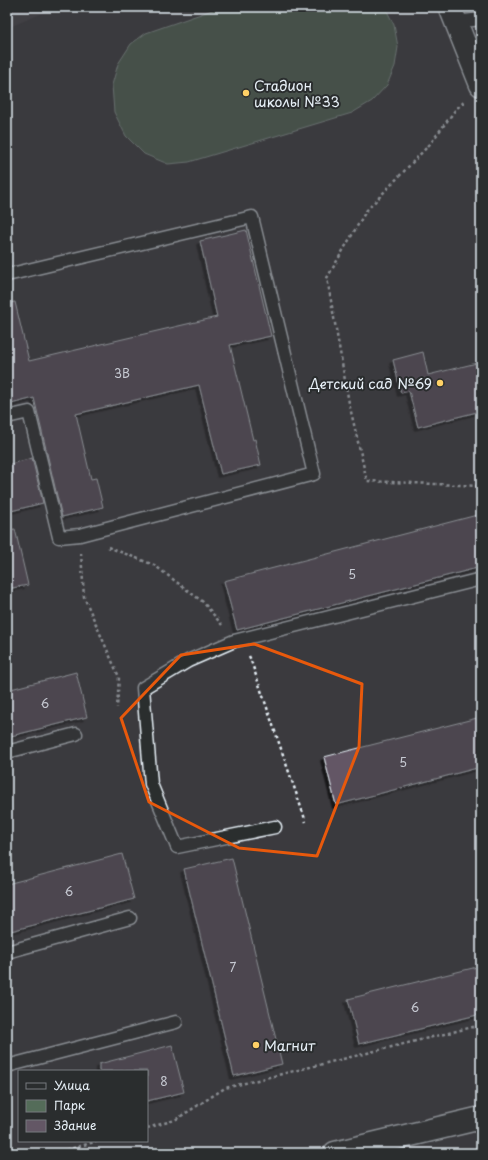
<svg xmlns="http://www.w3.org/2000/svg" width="488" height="1160" font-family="'Playpen Sans',sans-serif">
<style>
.built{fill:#4a464d}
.green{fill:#546c59;stroke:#9eaea8}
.building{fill:#635765;stroke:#e8f1f8;filter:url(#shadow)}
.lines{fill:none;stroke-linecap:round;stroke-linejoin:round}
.service-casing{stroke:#e8f1f8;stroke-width:15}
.minor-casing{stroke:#e8f1f8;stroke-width:25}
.primary-casing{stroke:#e8f1f8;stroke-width:25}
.path{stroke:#e8f1f8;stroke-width:2.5;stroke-dasharray:3 3;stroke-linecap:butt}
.service{stroke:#2a2d2e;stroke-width:12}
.minor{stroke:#2a2d2e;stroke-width:22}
.primary{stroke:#2a2d2e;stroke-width:22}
.marked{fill:none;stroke:#e8590c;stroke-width:3;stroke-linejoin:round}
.poi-dot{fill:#ffd166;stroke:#2a2d2e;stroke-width:1.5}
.labels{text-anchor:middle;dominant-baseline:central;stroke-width:4;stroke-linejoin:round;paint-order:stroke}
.number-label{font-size:12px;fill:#c7cad3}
.poi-label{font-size:14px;fill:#e8f1f8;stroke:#2a2d2e;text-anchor:start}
</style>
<defs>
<filter id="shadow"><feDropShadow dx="-3.5" dy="3.5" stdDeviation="0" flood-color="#0009"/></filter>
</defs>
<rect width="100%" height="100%" fill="#3b3a3e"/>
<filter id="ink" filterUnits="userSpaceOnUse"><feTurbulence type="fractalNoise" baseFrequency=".025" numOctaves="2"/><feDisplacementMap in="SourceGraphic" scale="8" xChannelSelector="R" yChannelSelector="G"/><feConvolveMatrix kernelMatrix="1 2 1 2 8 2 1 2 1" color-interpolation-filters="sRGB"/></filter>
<g filter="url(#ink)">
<!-- built -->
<path class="built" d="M7,7H57L7,28Z"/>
<!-- green -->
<path class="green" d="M221,7H385L394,25L398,47L395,66L387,85L372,101L352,113L189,162L168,164L144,154L126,136L114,112L112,85L118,64L131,44L146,33Z"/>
<!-- building -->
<path class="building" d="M246,230L271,336L230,345L253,440L255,439L261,465L221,474L199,385L76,414L91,479L96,478L103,507L62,517L34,398L7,405V303L15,302L29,361L217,317L200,241Z
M423,352L428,375L481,362V411L418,427L409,391L401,393L393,360Z
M32,458L43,503L7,512V465Z
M481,514V567L237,630L224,581Z
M15,529L28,585L7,589V530Z
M76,672L87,717L7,737V690Z
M481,717V767L336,805L324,757Z
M122,854L134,899L7,932V884Z
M232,858L282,1064L234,1076L184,869Z
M481,966V1014L359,1044L348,999Z
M172,1045L184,1092L147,1101V1071H99V1064Z"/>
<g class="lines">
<!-- service casing -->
<g class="service-casing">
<path id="service" d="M456,22L481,19
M7,275L252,217L314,474L80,535L59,537L29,412L7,417
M7,752L76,734
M275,827L177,847L151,784L143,688L188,661L234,641L481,579
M7,952L130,918
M7,1066L176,1022"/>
</g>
<!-- minor casing -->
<g class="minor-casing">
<path id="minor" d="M450,7L481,85"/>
</g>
<!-- primary casing -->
<g class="primary-casing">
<path id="primary" d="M335,1153L481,1118"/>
</g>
<!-- path -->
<path class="path" d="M464,102L456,109L430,144L366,211L327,278L349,403L367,481L481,486
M108,547L154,565L203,602L222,625
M81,553L84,597L119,677L117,708
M249,656L250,658L306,822
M147,1128L175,1120L225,1088L481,1025
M55,1153L98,1141"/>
<!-- service -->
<use href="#service" class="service"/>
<!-- minor -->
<use href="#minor" class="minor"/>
<!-- primary -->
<use href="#primary" class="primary"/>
</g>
</g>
<!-- marked area -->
<path d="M0 0H488V1160H0ZM254,644L362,684L359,747L317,856L239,848L149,802L121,718L181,655Z" fill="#3b3a3e" fill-opacity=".55" fill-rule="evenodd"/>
<path class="marked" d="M254,644L362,684L359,747L317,856L239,848L149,802L121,718L181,655Z"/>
<!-- markers -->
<g class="poi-dot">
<circle cx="246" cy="93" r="4"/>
<circle cx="440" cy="383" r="4"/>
<circle cx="256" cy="1045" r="4"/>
</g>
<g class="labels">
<!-- number labels -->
<g class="number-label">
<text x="122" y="373">3В</text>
<text x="352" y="574">5</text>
<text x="45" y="703">6</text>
<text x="403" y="762">5</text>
<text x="69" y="891">6</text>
<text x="233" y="967">7</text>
<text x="415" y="1007">6</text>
<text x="164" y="1081">8</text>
</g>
<!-- poi labels -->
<g class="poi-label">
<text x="254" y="85">Стадион<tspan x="254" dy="16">школы №33</tspan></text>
<text x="432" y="383" text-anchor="end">Детский сад №69</text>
<text x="264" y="1045">Магнит</text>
</g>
</g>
<!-- margin -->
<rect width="488" height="1160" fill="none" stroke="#2a2d2e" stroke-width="24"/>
<rect x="12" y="12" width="464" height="1136" fill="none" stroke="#e8f1f8" stroke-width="1.5" filter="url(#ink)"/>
<!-- legend -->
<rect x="18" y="1070" width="130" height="72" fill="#2a2d2e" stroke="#767b7f"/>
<rect x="26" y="1083" width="20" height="6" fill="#2a2d2e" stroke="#767b7f"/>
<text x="54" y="1090" font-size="12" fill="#e8f1f8">Улица</text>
<rect x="26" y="1100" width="20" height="12" fill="#546c59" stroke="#767b7f"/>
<text x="54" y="1110" font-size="12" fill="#e8f1f8">Парк</text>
<rect x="26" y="1120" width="20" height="12" fill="#635765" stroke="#767b7f"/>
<text x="54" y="1130" font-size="12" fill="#e8f1f8">Здание</text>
</svg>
